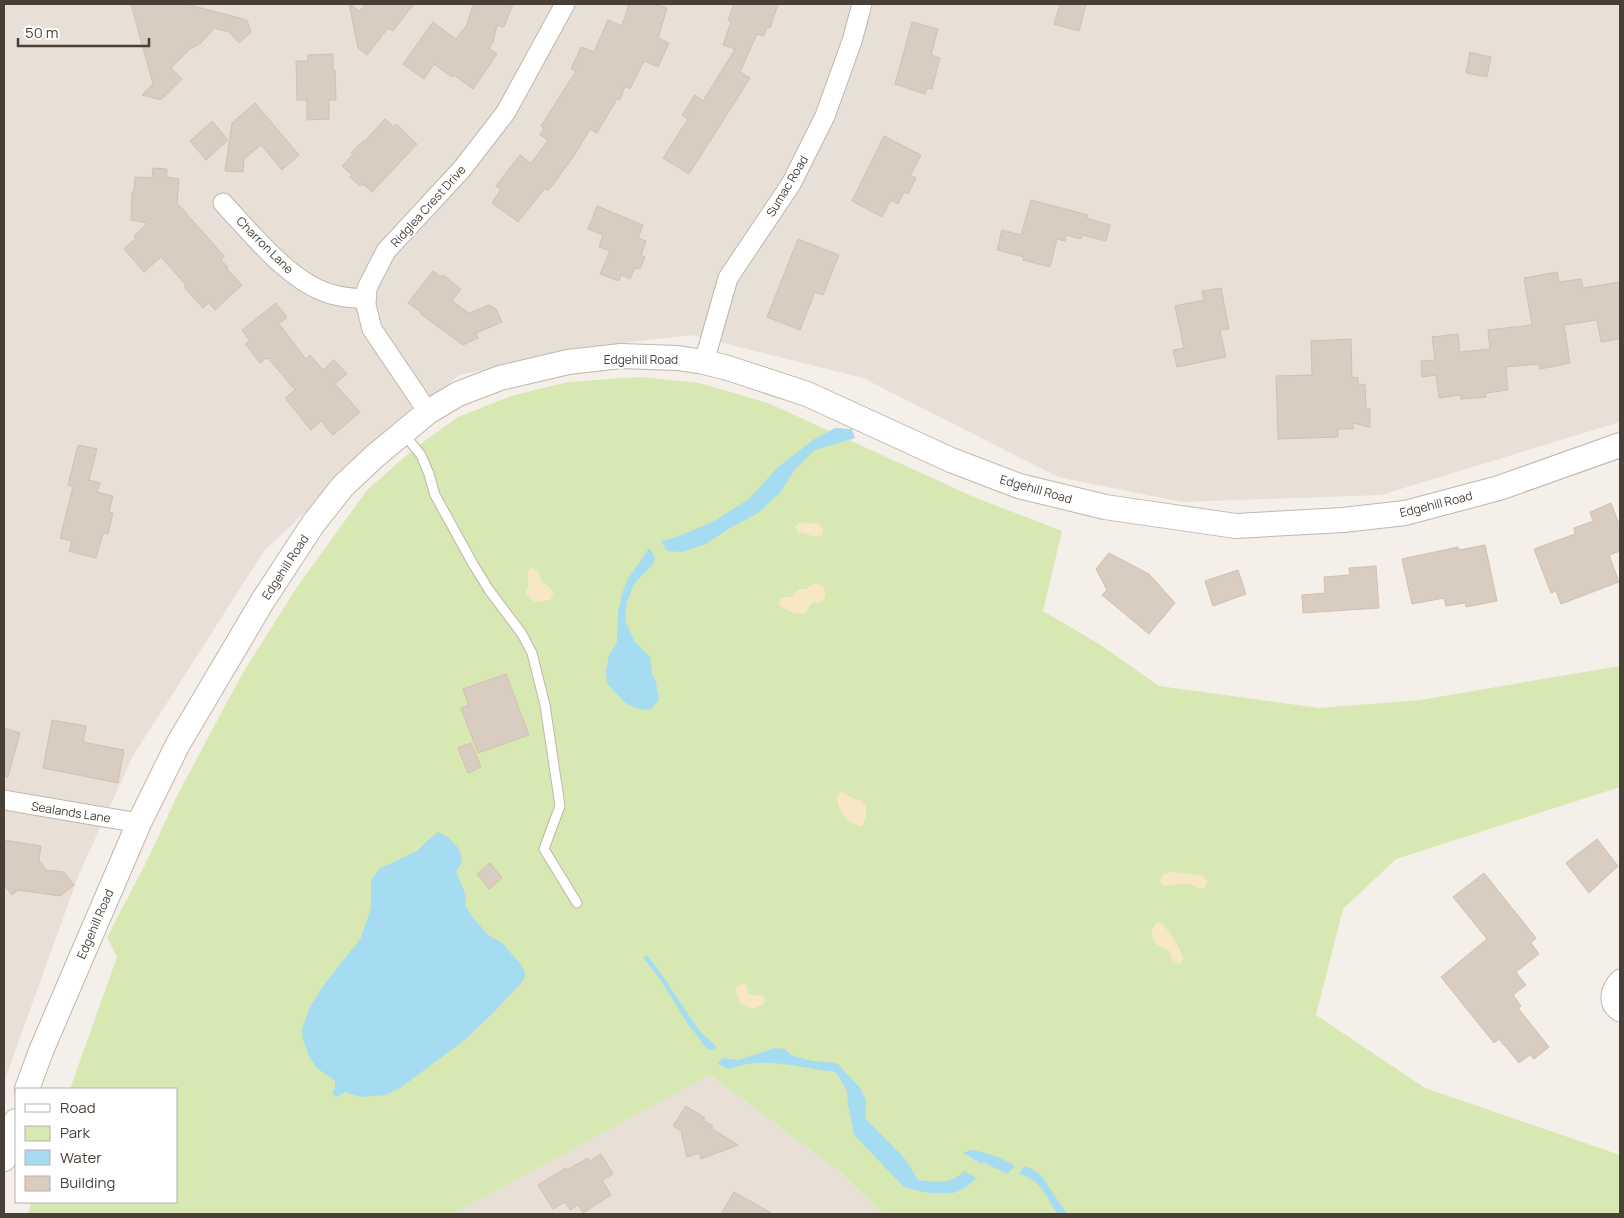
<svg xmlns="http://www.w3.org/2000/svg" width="1624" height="1218" font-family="Manrope,sans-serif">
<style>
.residential{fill:#e8e0d7}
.green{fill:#d7e8b2}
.sand{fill:#f8e7c5}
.water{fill:#a5dcf1}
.building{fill:#d9ccc1;stroke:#d1c0b1}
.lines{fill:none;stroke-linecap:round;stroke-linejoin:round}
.service-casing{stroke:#c0b6ab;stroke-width:11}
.minor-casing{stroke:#c0b6ab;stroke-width:21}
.tertiary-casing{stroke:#c0b6ab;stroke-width:26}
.service{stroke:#fff;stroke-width:9}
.minor{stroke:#fff;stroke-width:19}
.tertiary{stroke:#fff;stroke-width:24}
.labels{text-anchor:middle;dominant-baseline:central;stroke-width:4;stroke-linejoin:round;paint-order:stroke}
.street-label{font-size:12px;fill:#483f37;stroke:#fff}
</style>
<rect width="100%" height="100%" fill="#f4efe9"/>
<!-- residential -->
<path class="residential" d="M4,4H1620V422L1381,495L1182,502L1058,477L863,378L691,335L597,346L459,375L373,448L264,551L133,756L79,874L4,1082Z
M710,1075L846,1177L884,1214H453Z"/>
<!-- green -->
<path class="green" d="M639,377L699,383L768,403L976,498L1062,531L1043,611L1099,644L1159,686L1319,708L1420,700L1620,666V787L1396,859L1343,909L1316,1015L1425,1088L1620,1155V1214H884L846,1177L710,1075L453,1214H28L31,1202H176V1089H70L117,957L107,937L144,867L179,792L241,676L297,587L368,489L415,448L458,417L511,396L568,382Z"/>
<!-- sand -->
<path class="sand" d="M800,522L819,524L823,529V534L817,537L798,532L795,527Z
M533,568L538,572L542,582L553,590V595L550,600L536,602L532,600L525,593L529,584L527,574L530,569Z
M814,583C825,584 829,594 822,602C804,603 814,604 805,613C798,615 784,610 779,605L780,599L785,597H791L799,589H806Z
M841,792C847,793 847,796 852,798C854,799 857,799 860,800C869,805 867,819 862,826C848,826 838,810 837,797Z
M1173,872L1203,876L1207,881L1206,885L1204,888C1197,889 1194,885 1188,884C1179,883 1172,888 1163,885L1160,881C1161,874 1167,872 1173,872Z
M1157,922C1167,924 1180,948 1183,958V960L1180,964L1173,963L1169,950C1166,949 1163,949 1161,947C1151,943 1149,929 1157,922Z
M743,984L747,985L748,993L751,995L762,996L765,1000L763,1005L752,1009L741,1003L735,991L737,986Z"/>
<!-- water -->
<path class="water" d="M835,428L852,429L855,438L815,450L795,469L780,493L758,513L728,529L706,544L682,552L667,551L661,541L677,537L714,521L749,499L777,468L813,440Z
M649,548L655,557L653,564L634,584L627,602L625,621L635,642L650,657L652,674L656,682L659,699L651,709L641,710L629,705L623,701L607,683L606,671L609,655L617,642L618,611L623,591L628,579Z
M438,832C453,838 471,857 456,871L466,896L465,905L472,916L487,934L502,943L509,951L520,963L525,972L524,980L495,1011L466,1039L400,1088L385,1095L374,1096L360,1097L345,1092L337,1097L332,1094L335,1088V1081L317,1068L310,1058L303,1040L302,1029L310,1007L323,986L361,938L371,908V881L379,869L417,851L429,839Z
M647,955C666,978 680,1004 698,1028C703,1036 711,1039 716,1047L715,1049L708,1050L688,1024L660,979L643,958Z
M775,1048L785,1049L791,1055L812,1061L837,1063L860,1088L866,1100L865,1118L906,1160L918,1180C936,1182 952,1185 964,1171L977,1178L965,1188L953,1193H928L904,1187L854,1135L848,1105L847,1091L836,1072C809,1069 782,1061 754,1063C746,1064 736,1067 728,1069L717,1063L723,1058L739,1060Z
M970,1150C986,1152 1001,1157 1015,1166L1007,1174L983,1162L982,1164L963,1153Z
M1024,1166L1032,1169L1041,1175L1067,1214H1058C1045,1196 1043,1181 1019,1174Z"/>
<!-- building -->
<path class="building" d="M131,4H186L247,20L251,32L239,43L229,32L214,28L201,43L190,49L171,68L182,79L161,100L142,95L153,84Z
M349,4L360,11L365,4H414L393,31L388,28L367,55L358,48Z
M473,4H513L504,27L497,25L493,42L489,48L497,54L473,89L454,75L452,77L434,64L424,79L403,64L433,22L456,39L467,25Z
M629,4H654L667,8L658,38L669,43L658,67L644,61L630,89L625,86L620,100L617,99L597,133L590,129L574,156L548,191L545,188L518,222L492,203L501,189L496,186L520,155L531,163L548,140L540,135L544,128L541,126L576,71L571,69L581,47L594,52L608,20L622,26Z
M734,4H778L770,28L767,27L764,36L757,34L740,72L750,78L689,174L663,158L688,119L682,115L695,95L703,101L735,49L723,45L731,22L728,20Z
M1060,4H1086L1079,31L1054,24Z
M912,22L938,29L931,55L940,58L932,89L927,88L925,94L895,84Z
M1470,52L1491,57L1487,77L1466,73Z
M333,54V70H335L336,100H329V119L307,120V100H297L296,61H308V55Z
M255,103L299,155L282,170L261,145L244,159L243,172L225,171L232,123Z
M385,119L394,127L396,124L417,144L372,192L363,184L360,186L350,177L352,175L342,166L353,154L351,153L363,141L364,142Z
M212,121L228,140L206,160L190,141Z
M884,136L921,155L911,175L916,178L908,194L904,192L898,204L891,200L882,217L852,201Z
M153,168L167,169V177L179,179L177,203L224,256L221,260L228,267L227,269L242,285L215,310L209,303L203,308L184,287L186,285L161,257L144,272L124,249L136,238L134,236L148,223L131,220L132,192H134L135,177L152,178Z
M1031,200L1088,215L1087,218L1110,225L1106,241L1082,235L1081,239L1066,235L1065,241L1057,239L1050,267L1023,260L1024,257L997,250L1002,230L1021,235Z
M597,206L643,225L638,238L646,241L641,255L645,257L640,269L635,268L630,279L621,275L619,281L600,274L610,251L599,247L603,235L588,229Z
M798,239L839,255L823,295L815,292L800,330L767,317Z
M433,271L441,277L443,275L461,289L452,301L469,313L489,305L496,309L502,322L476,333L478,338L463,345L421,314L422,313L408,303Z
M1557,272L1559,282L1581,279L1583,288L1620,282V339L1601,342L1597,320L1564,325L1570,363L1540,369L1539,364L1506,367L1508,390L1486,393V397L1461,399L1460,395L1439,398L1436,375L1422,377L1421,361L1435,360L1432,337L1458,334L1460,352L1490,349L1488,330L1532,325L1524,278Z
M1221,288L1229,329L1220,330L1226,357L1177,367L1173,350L1184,348L1175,306L1204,300L1202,291Z
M276,303L287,317L279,324L306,359L310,355L323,370L334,360L347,374L335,384L360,412L333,435L321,421L311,430L285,398L295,390L268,358L267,359L266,358L260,363L245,344L250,341L242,330Z
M1351,339L1352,377L1358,378V385L1365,384L1366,408L1370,409V427L1353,423V429H1338V437L1278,439L1276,376L1312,375L1311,341Z
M78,445L97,449L89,480L100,483L97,492L113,496L109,512L113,513L108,534L103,533L96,558L69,551L72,541L60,538L73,487L68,485Z
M1611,503L1620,527V551L1609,555L1619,582L1561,604L1556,591L1551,593L1534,549L1575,534L1574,528L1593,521L1590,512Z
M1485,545L1497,601L1466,607L1465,603L1446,606L1444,598L1412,604L1402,559L1458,547L1459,550Z
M1109,553L1149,574L1175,603L1149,634L1102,595L1107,590L1096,569Z
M1376,566L1379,608L1303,613L1302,595L1325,593L1324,577L1350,575L1349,568Z
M1238,570L1246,594L1213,606L1205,581Z
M506,674L529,735L478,753L461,708L469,705L463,689Z
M52,720L86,726L83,742L124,750L118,783L43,768Z
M4,728L20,733L8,777L4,776Z
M471,743L481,767L468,773L458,748Z
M1597,839L1618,866L1589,893L1566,863Z
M4,840L41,846L39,860L46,870L64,872L74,885L60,896L18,890L12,895L4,885Z
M490,863L502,878L489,889L477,874Z
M1484,873L1536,938L1531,943L1539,954L1516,972L1526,985L1513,995L1521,1006L1518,1008L1549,1047L1534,1059L1530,1055L1519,1063L1499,1039L1494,1043L1441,977L1487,939L1453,897Z
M686,1106L705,1118L703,1120L713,1126L711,1128L738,1145L701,1159L700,1153L687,1157L681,1131L673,1126Z
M601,1154L613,1174L602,1180L611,1195L583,1213L578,1205L570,1210L565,1202L553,1209L538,1185L566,1168L567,1170L588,1158L590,1161Z
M734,1192L773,1214H721Z"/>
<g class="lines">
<!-- service casing -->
<g class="service-casing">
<path id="service" d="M403,433L421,455L429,474L435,495L473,564L489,590L522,634L532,653L545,705L560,806L544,849L577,903"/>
</g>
<!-- minor casing -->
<g class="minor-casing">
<path id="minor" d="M223,203C252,234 293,286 335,295C345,298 356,298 366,299
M704,362L728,278L791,184L825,116L852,41L862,4
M428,412L372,329L366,305L367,288L386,251L462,169L506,112L565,4
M4,800L139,823
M1620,979C1610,989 1606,1004 1620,1012"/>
</g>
<!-- tertiary casing -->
<g class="tertiary-casing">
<path id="tertiary" d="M27,1089L41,1051L139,823L178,744L262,602L313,524L343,486L375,456L428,412L458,394L500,378L568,362L621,356L678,358L704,362L728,368L807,394L951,460L1019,486L1105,507L1236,526L1343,520L1405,513L1499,488L1620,445
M4,1159L16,1121"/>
</g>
<!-- service -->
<use href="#service" class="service"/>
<!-- minor -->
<use href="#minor" class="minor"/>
<!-- tertiary -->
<use href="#tertiary" class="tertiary"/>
</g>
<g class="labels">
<!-- street labels -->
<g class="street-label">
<text transform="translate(787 186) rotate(-59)">Sumac Road</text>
<text transform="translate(428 206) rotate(-48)">Ridglea Crest Drive</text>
<text transform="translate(265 245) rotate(45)">Charron Lane</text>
<text x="641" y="359">Edgehill Road</text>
<text transform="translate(1036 489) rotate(16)">Edgehill Road</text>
<text transform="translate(1436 504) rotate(-14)">Edgehill Road</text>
<text transform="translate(285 567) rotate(-57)">Edgehill Road</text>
<text transform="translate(71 812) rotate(9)">Sealands Lane</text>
<text transform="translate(95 924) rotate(-67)">Edgehill Road</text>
</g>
</g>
<!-- border -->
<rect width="1624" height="1218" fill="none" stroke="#483f37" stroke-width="10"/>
<!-- legend -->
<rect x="15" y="1088" width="162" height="115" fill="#ffffff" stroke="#b6b2af"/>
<rect x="25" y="1104" width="25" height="8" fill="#ffffff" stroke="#b6b2af"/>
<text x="60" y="1113" font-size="15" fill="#483f37">Road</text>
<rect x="25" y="1126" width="25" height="15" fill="#d7e8b2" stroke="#b6b2af"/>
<text x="60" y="1138" font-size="15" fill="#483f37">Park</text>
<rect x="25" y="1150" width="25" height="15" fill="#a5dcf1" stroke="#b6b2af"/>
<text x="60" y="1163" font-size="15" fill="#483f37">Water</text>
<rect x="25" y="1176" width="25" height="15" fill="#d9ccc1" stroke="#b6b2af"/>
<text x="60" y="1188" font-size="15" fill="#483f37">Building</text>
<!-- scale -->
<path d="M18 38v8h131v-8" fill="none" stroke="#483f37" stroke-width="2.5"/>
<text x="25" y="38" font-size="15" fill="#483f37" stroke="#ffffff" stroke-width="4" paint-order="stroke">50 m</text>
</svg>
